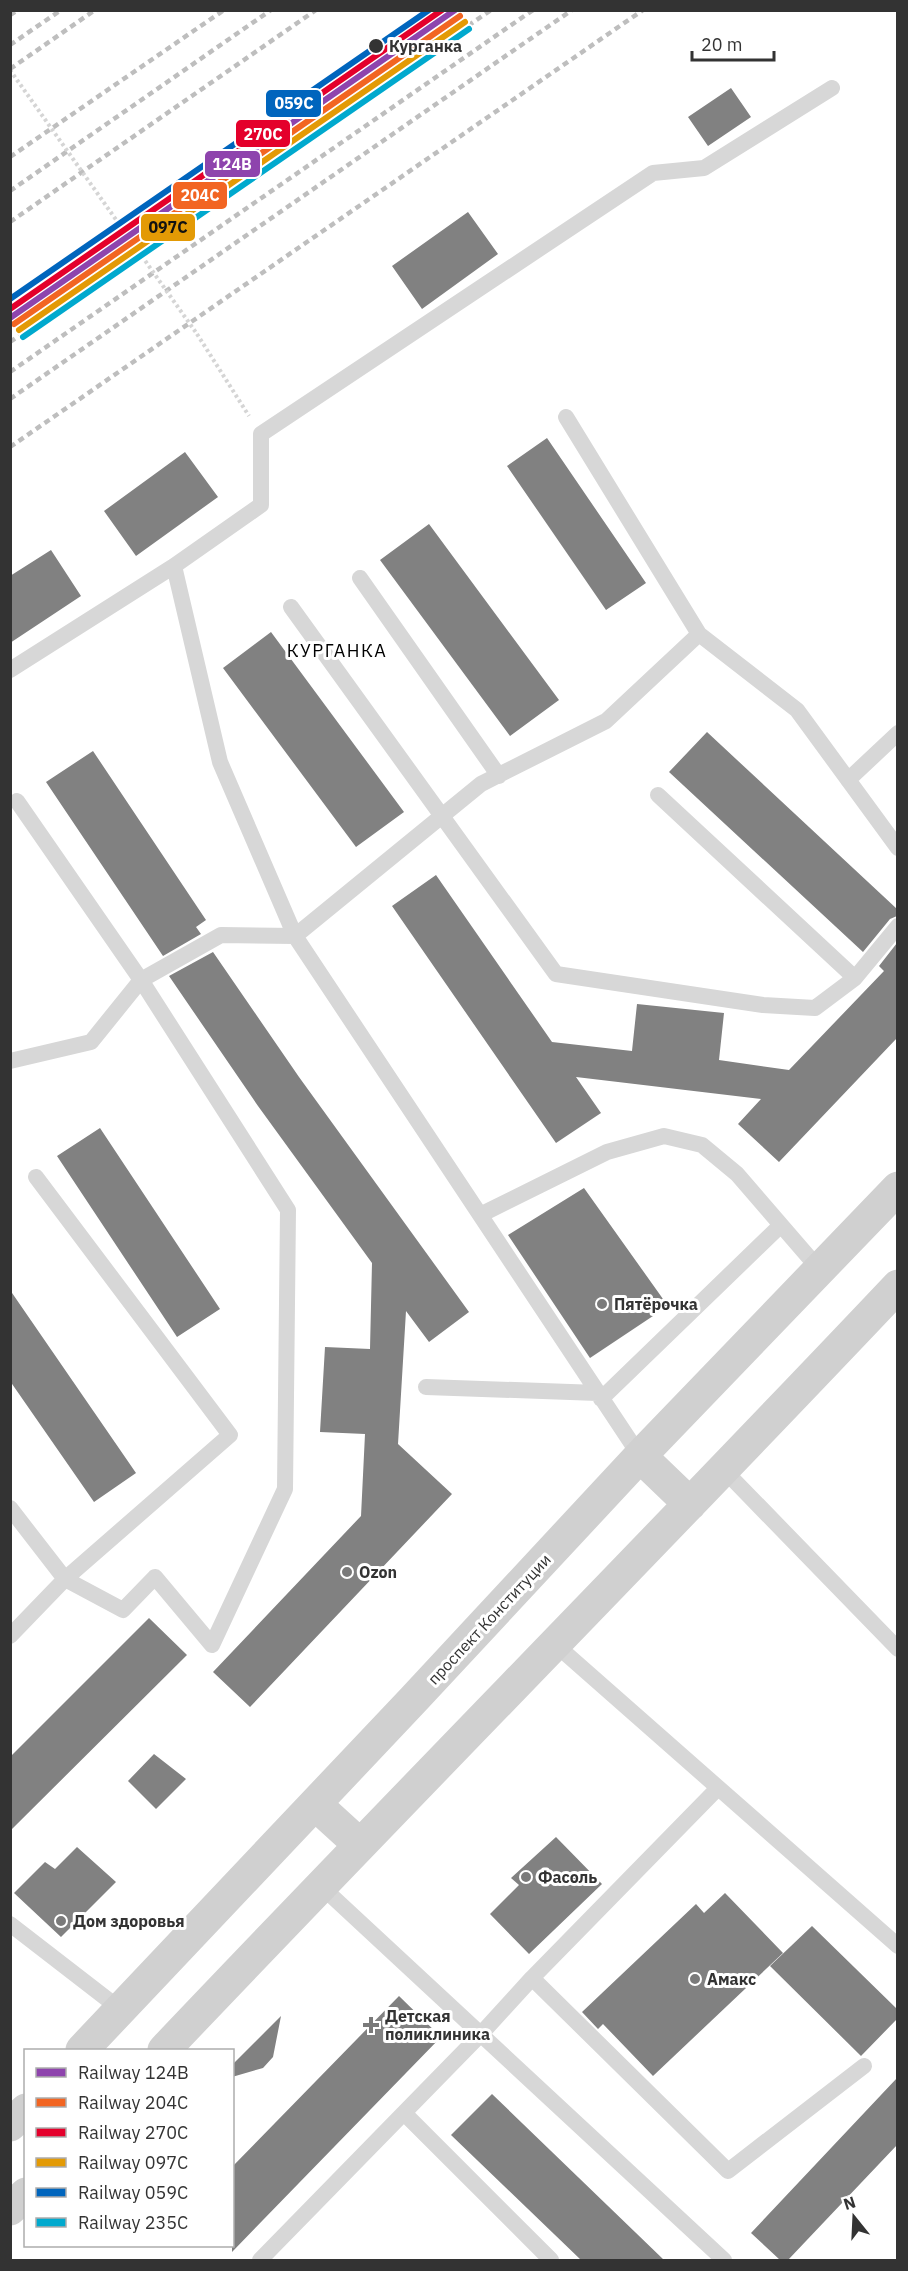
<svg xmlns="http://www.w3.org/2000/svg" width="908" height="2271" font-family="'IBM Plex Sans',sans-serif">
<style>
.building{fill:#818181}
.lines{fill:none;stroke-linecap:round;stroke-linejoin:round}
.path{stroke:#d5d5d5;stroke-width:4;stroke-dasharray:3 3;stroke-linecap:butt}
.lane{stroke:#d7d7d7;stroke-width:16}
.secondary{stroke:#d0d0d0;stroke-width:33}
.rail{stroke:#bebebe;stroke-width:4.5;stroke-dasharray:6 4.5;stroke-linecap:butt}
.path-bridge{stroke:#d5d5d5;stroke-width:4;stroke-dasharray:3 3;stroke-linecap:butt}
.rail-1-casing{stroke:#fff;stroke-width:10}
.rail-2-casing{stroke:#fff;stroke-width:10}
.rail-3-casing{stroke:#fff;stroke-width:10}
.rail-4-casing{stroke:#fff;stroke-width:10}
.rail-5-casing{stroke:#fff;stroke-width:10}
.rail-6-casing{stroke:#fff;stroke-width:10}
.rail-1{stroke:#8e44ad;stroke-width:6}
.rail-2{stroke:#f26522;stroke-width:6}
.rail-3{stroke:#e4002b;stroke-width:6}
.rail-4{stroke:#e39a05;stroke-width:6}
.rail-5{stroke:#0065bd;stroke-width:6}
.rail-6{stroke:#00a9ce;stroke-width:6}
.stop-dot{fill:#333;stroke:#fff;stroke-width:2}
.poi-dot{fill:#7a7a7a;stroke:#fff;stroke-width:2}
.labels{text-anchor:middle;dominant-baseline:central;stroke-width:6;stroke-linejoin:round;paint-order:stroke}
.stop-label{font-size:16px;font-weight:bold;fill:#333;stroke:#fff;text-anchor:start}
.poi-label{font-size:16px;font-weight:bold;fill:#333;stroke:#fff;text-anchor:start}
.street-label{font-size:16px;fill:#333;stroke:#fff}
.neighbourhood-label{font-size:18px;letter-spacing:1.5px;fill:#000;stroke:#fff}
.line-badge{stroke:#fff;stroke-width:2}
.badge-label{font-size:16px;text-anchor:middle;font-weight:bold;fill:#fff}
.pale-badge-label{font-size:16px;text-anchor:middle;font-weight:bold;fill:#111}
</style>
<rect width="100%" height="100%" fill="#fff"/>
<!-- building -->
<path class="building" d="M731,88L751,117L708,146L688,117Z
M468,212L498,254L422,309L392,266Z
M547,438L646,583L606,610L507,466Z
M185,452L218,497L136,556L104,511Z
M429,524L559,700L510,736L380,560Z
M51,550L81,596L10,643V576Z
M271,632L404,812L356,847L223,668Z
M707,732L897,909V916L890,919L863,952L669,772Z
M93,751L206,920L196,927L201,934L163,956L46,782Z
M436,875L552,1042L632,1051L637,1004L724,1013L719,1060L789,1070L884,971L879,966L897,943V1038L779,1162L738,1124L761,1099L576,1077L601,1113L556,1143L392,906Z
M213,952L299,1077L469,1312L429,1342L406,1311L398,1444L452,1494L250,1707L213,1672L361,1516L365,1434L320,1432L325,1347L370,1349L372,1263L258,1106L169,976Z
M100,1128L220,1309L177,1337L57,1156Z
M584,1188L668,1306L590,1358L508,1235Z
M10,1290L136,1473L94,1502L10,1381Z
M149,1618L187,1655L10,1831V1757Z
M154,1754L186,1779L156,1809L128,1781Z
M556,1837L602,1884L529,1954L490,1914L519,1885L511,1878Z
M77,1847L116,1882L61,1937L14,1893L45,1862L55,1869Z
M725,1893L783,1953L653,2076L603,2024L598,2029L582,2012L696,1904L704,1913Z
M812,1926L897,2009V2019L861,2056L770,1966Z
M399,1996L441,2037L232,2252V2167Z
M281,2016L273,2057L263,2068L232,2077V2065Z
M897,2078V2145L788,2260H780L751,2233Z
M492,2094L664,2260H581L451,2135Z"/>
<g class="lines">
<!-- path -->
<path class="path" d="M119,224L191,175
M197,334L249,416"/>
<!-- lane -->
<path class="lane" d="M566,417L699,634L797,710L898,848
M174,566L220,762L295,936L640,1456
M360,578L499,776
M291,607L556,974L763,1005L815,1008L855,978
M10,670L174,566L261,505V434L653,173L704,168L832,88
M848,780L898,733
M658,795L855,978L898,926
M17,801L141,980L288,1210L285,1489L212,1645L155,1577L123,1610L65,1579L230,1435L36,1177
M10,1061L91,1042L141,980L221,935L295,936L481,784L606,721L699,634
M480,1215L607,1152L664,1136L702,1145L737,1174L819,1269
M426,1387L598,1393
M601,1399L781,1225
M724,1470L898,1649
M10,1508L65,1579L10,1636
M555,1644L898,1946
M321,1886L724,2260
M10,1924L120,2009
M532,1978L718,1788
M404,2113L551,2260
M260,2260L481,2034L532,1978L728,2171L864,2066"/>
<!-- secondary -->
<path class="secondary" d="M640,1456L690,1504
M315,1804L360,1845
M82,2050L413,1700L640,1456L898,1188
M164,2050C407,1794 655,1543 898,1286
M10,2125L26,2110
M10,2209L26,2194"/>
<!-- rail -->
<path class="rail" d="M10,15L18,10
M10,45L61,10
M10,69L95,10
M10,157L224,10
M10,191L271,10
M10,222L316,10
M10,342L491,10
M10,372L533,10
M10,399L572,10
M10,447L643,10"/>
<!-- path-bridge -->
<path class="path-bridge" d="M10,70L197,334"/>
<!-- rail-1 casing -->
<g class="rail-1-casing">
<path id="rail-1" d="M10,318L455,10"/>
</g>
<!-- rail-2 casing -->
<g class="rail-2-casing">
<path id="rail-2" d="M14,324L460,16"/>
</g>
<!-- rail-3 casing -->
<g class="rail-3-casing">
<path id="rail-3" d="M10,309L442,10"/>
</g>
<!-- rail-4 casing -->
<g class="rail-4-casing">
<path id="rail-4" d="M19,330L465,22"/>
</g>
<!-- rail-5 casing -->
<g class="rail-5-casing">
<path id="rail-5" d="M10,299L429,10"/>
</g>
<!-- rail-6 casing -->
<g class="rail-6-casing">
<path id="rail-6" d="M23,337L469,29"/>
</g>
<!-- rail-1 -->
<use href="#rail-1" class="rail-1"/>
<!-- rail-2 -->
<use href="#rail-2" class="rail-2"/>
<!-- rail-3 -->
<use href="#rail-3" class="rail-3"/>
<!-- rail-4 -->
<use href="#rail-4" class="rail-4"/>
<!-- rail-5 -->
<use href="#rail-5" class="rail-5"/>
<!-- rail-6 -->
<use href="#rail-6" class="rail-6"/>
</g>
<!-- markers -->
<circle class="stop-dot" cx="376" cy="46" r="8"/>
<g class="poi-dot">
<circle cx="602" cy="1304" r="6"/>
<circle cx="347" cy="1572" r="6"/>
<circle cx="526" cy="1877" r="6"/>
<circle cx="61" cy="1921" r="6"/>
<circle cx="695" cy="1979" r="6"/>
<path d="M368 2016h6v6h6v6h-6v6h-6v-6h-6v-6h6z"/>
</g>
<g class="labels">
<!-- stop labels -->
<g class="stop-label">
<text x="389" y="46">Курганка</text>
</g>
<!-- poi labels -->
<g class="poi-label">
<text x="614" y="1304">Пятёрочка</text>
<text x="359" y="1572">Ozon</text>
<text x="538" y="1877">Фасоль</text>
<text x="73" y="1921">Дом здоровья</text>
<text x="707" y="1979">Амакс</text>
<text x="385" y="2016">Детская<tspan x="385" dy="18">поликлиника</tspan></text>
</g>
<!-- street labels -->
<g class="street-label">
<text transform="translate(489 1619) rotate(-47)">проспект Конституции</text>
</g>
<!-- neighbourhood labels -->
<g class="neighbourhood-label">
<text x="337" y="650">КУРГАНКА</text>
</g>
</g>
<g class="line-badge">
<rect x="265" y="89" width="57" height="29" rx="6" fill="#0065bd"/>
<rect x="235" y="119" width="56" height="29" rx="6" fill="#e4002b"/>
<rect x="204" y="150" width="57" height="28" rx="6" fill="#8e44ad"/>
<rect x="172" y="181" width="56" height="29" rx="6" fill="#f26522"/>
<rect x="140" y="213" width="56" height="29" rx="6" fill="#e39a05"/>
</g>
<g class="badge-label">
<text x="294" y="109">059С</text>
<text x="263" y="140">270С</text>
<text x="232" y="170">124В</text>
<text x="200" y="201">204С</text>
</g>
<g class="pale-badge-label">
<text x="168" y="233">097С</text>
</g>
<!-- border -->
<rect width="908" height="2271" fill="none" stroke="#333333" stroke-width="24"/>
<!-- legend -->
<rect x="24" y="2049" width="210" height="198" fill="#ffffff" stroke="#adadad" stroke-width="1.5"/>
<rect x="36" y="2068" width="30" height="9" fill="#8e44ad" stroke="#adadad" stroke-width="1.5"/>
<text x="78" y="2079" font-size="18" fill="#333333">Railway 124В</text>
<rect x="36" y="2098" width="30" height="9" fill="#f26522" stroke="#adadad" stroke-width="1.5"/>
<text x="78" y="2109" font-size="18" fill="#333333">Railway 204С</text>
<rect x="36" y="2128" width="30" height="9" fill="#e4002b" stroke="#adadad" stroke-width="1.5"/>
<text x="78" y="2139" font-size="18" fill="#333333">Railway 270С</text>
<rect x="36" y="2158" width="30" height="9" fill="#e39a05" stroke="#adadad" stroke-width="1.5"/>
<text x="78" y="2169" font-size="18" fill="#333333">Railway 097С</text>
<rect x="36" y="2188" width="30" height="9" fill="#0065bd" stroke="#adadad" stroke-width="1.5"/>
<text x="78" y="2199" font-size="18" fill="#333333">Railway 059С</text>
<rect x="36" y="2218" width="30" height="9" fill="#00a9ce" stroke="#adadad" stroke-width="1.5"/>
<text x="78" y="2229" font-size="18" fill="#333333">Railway 235С</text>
<!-- north arrow -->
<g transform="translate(854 2217) rotate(342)" stroke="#ffffff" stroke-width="4.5" paint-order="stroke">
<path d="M0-4.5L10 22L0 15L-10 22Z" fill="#333333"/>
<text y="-9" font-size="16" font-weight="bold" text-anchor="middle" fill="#333333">N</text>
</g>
<!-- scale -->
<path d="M692 51v9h82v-9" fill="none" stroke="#333333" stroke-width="3"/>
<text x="701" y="51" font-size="18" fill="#333333" stroke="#ffffff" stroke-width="4.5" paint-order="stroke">20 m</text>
</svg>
